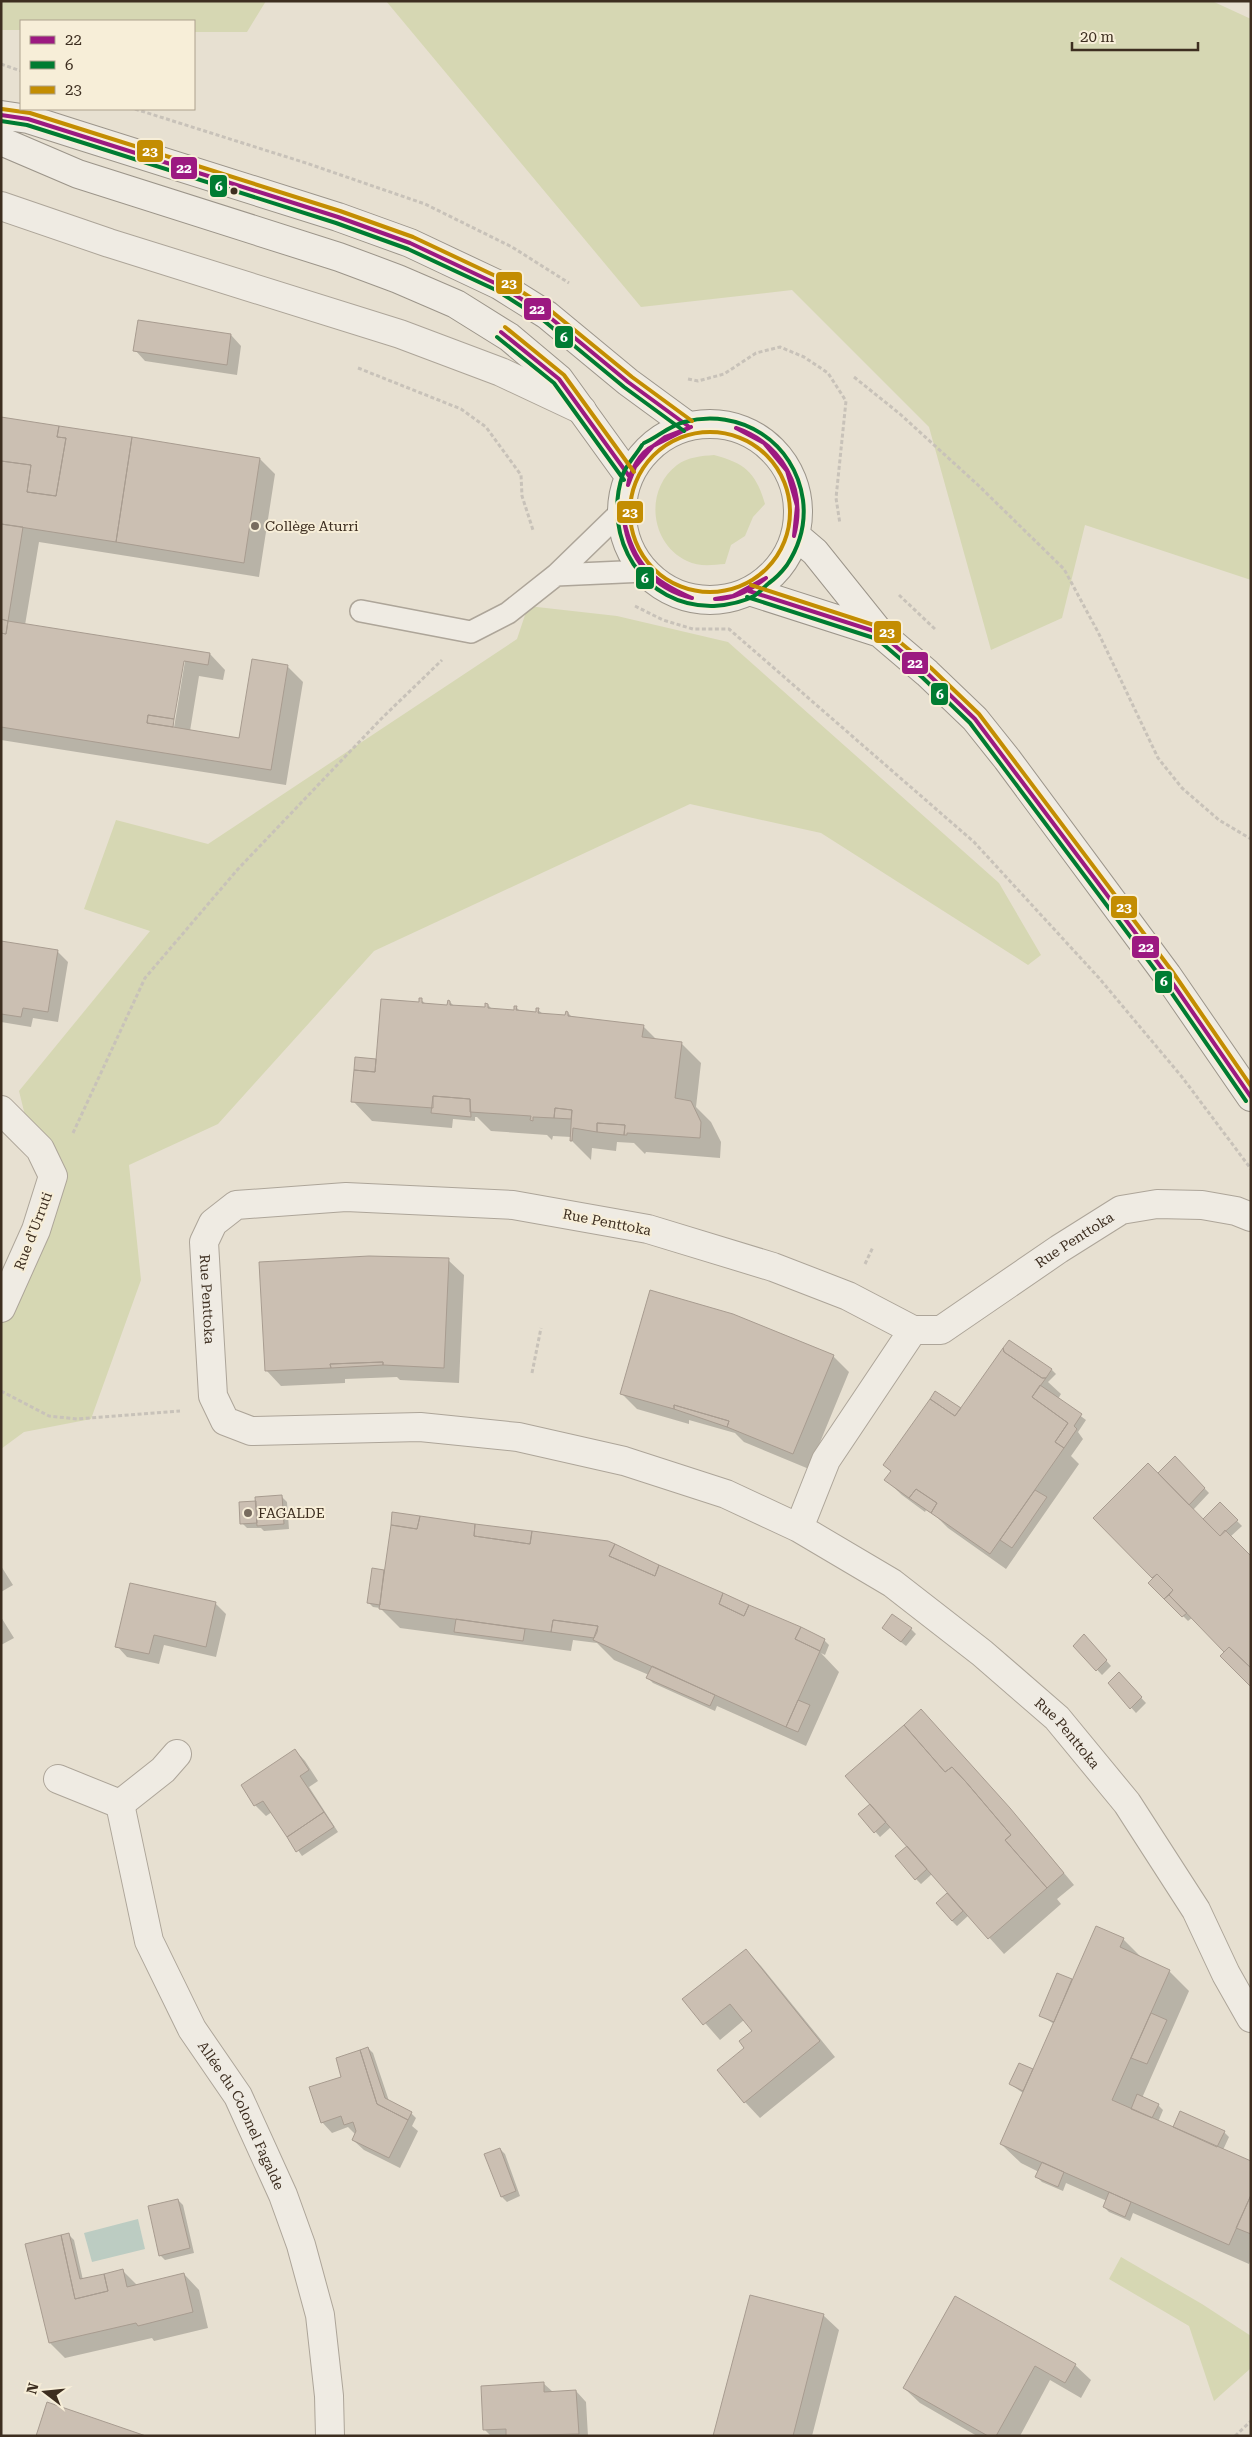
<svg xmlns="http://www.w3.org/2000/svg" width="1252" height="2437" font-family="'Roboto Serif',serif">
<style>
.green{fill:#d6d7b3}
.water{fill:#bcccc2}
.shadow{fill:#0003;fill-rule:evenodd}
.building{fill:#cbbfb2;stroke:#a89c90}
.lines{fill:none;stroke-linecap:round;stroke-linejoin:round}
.lane-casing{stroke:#ada599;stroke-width:24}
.street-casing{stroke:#ada599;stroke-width:30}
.secondary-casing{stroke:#9c958a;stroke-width:30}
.path{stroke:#c8c2b9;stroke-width:3;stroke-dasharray:4 2.5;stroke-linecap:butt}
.lane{stroke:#efebe3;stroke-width:21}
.street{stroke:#efebe3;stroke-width:28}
.secondary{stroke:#efebe3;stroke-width:28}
.bus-1-casing{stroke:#f7eed8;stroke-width:8}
.bus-2-casing{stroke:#f7eed8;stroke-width:8}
.bus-3-casing{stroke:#f7eed8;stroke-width:8}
.bus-1{stroke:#9c1981;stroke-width:4}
.bus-2{stroke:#007c32;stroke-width:4}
.bus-3{stroke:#c38d02;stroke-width:4}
.bus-dot{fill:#3d2e20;stroke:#f7eed8;stroke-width:2}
.poi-dot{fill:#786c5e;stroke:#f7eed8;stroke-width:2}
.labels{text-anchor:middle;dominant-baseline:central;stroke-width:4;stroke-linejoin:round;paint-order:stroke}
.poi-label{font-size:14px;fill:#3d2e20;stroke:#f7eed8;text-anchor:start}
.street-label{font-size:14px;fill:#3d2e20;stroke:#f7eed8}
.line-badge{stroke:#f7eed8;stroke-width:2}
.badge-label{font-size:14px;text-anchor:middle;font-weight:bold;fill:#fff}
</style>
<rect width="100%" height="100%" fill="#e7e0d1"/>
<!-- green -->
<path class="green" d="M1,1H266L247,32H194V21H21V30H1Z
M386,1H1212L1251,19V580L1085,525L1062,618L991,650L929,427L792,290L641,307Z
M714,455C745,463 756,473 765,504L753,517L745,536L731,545L725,564C712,565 699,567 687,561C650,544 644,490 677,465C688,457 701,456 714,455Z
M528,606L617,616L728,642L999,883L1041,955L1028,965L821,833L690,804L374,951L218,1124L129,1165L141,1280L91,1419L24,1432L1,1449V1324L50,1217L19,1091L150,931L84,909L116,820L208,844L517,639Z
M1121,2257L1202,2304L1251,2336V2368L1214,2401L1189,2326L1109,2279Z"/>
<!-- water -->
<path class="water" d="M138,2219L145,2249L92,2262L84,2233Z"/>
<!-- shadow -->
<path class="shadow" d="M139,321L231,335L241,346L237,375L145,361L135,350Z
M1,418L260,459L275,474L259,577L39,542L25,625L210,654L225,670L223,680L199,676L190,731L240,739L287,666L303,682L286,785L1,740ZM183,661H185L173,734L171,733Z
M1,942L57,951L68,962L58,1022L33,1018L31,1027L1,1022Z
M421,1000L426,1004L448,1006L450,1002L454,1006L486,1009L488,1005L492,1009L515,1011L516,1007L521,1012L537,1014L538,1010L543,1014L566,1017L568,1013L573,1018L643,1026L657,1040L681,1043L701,1063L696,1107L711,1122L721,1142L720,1158L646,1152L645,1154L634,1143L617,1142L616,1151L592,1148L591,1160L571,1140V1137L553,1136L552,1140L547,1135L491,1131L477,1117H475V1121L453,1119L452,1128L372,1121L353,1101L375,1060L377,1062L421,1004Z
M448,1260L464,1275L459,1383L400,1380L397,1377L345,1379V1383L281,1386L266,1370Z
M833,1356L849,1372L809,1469L744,1442L735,1433L689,1420V1424L637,1409L621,1393Z
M1052,1370L1056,1374L1048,1382L1061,1394L1058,1399L1086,1420L1078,1432L1083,1439L1071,1456L1079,1464L1006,1569L948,1528L937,1517L926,1510L925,1512L902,1495L886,1480L891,1472L884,1465L961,1410Z
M1175,1458L1209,1493L1193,1510L1203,1520L1220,1504L1242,1526L1230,1537L1226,1652L1193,1617L1188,1621L1150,1583L1154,1578L1095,1518L1158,1475Z
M282,1497L287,1502L289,1529L264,1531L261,1528H247L242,1523Z
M1,1566L13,1585L1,1592Z
M384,1571L824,1640L829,1645L825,1655L821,1653L839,1672L806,1746L717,1706L715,1711L653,1683L648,1678L649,1675L614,1660L597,1643L573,1640L571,1651L400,1628L380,1608L373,1607L368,1602Z
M215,1603L226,1614L216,1657L164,1645L159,1664L127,1657L117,1646Z
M1,1617L14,1638L1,1645Z
M883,1628L911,1629L916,1634L906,1646Z
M1089,1641L1111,1666L1102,1675L1075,1646Z
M1119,1674L1146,1703L1136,1713L1109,1683Z
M295,1750L305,1761L318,1781L309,1787L338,1832L302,1856L272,1812L266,1816L255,1805L242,1786Z
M860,1814L1020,1820L1074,1885L1057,1899L1061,1904L1004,1954L969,1915L957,1926L952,1921L937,1903L954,1899L932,1874L921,1884L916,1879L908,1846L891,1827L880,1837Z
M1123,1939L1143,1959L1169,1971L1189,1991L1142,2098L1158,2105L1163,2110L1158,2122L1174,2129L1224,2132L1229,2137L1223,2150L1251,2163V2259L1249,2264L1133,2213L1130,2221L1109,2212L1104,2207L1107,2201L1066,2183L1063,2191L1042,2182L1037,2177L1039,2172L1021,2163L1001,2144L1023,2093L1010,2084L1019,2064L1033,2070L1054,2024L1040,2015L1071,1980L1072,1982Z
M746,1950L761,1966L835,2057L760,2118L745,2102L746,2049L754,2032L744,2020L720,2040L684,1999Z
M368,2048L373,2053L389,2101L411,2113L416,2118L412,2126L418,2131L400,2168L364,2150L353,2140L356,2135L348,2127L332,2133L322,2122L343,2077Z
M500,2149L505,2154L520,2196L507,2202L502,2197L486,2154Z
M178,2200L183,2205L194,2253L165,2260L160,2255Z
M69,2235L74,2240L83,2280L123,2271L137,2285L184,2274L199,2290L208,2328L154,2341L152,2338L65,2358L50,2343Z
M955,2297L1075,2365L1091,2380L1081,2398L1050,2380L1020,2436H977L920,2403L904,2388Z
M823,2315L839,2330L812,2436H714Z
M543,2383L553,2392L576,2391L586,2402L588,2436H491L485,2430Z"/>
<!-- building -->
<path class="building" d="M138,320L231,334L227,365L133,351Z
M1,417L59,426L57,437L66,438L56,496L27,492L31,465L1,461Z
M59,426L132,437L116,542L1,524V461L31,465L27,492L56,496L66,438L57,437Z
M132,437L260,458L244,563L116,542Z
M1,524L23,527L8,621L1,619Z
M1,619L8,621L6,634L1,633Z
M8,621L210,653L208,665L184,661L174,719L148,715L147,723L173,727L239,738L252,659L288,665L271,770L1,727V633L6,634Z
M148,715L174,719L173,727L147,723Z
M1,941L58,950L48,1012L23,1008L21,1017L1,1014Z
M419,998H422V1003L447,1005L448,1000L450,1001V1005L485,1007V1003L488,1004V1008L514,1010V1006H517L516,1010L536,1012V1008H539L538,1013L565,1015L566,1011L568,1012V1016L644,1025L642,1037L682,1042L675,1098L691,1101L701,1122L700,1138L627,1133V1135H624L625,1125L597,1123V1132L573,1128L572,1141H570L572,1110L555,1108L554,1118L533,1117V1121L530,1120L531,1116L470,1112V1099L433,1096V1108L351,1102L354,1070L375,1072L381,999L419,1002Z
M355,1057L376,1059L375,1072L354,1070Z
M433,1096L470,1099L471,1117L431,1113Z
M555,1108L572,1110L571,1119L554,1118Z
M597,1123L625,1125L624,1135L597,1132Z
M369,1256L449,1258L444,1368L383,1365V1362L330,1364L331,1368L265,1371L259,1262Z
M650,1290L733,1314L834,1355L793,1454L727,1427L729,1421L674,1405V1409L620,1394Z
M1009,1340L1052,1369L1046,1378H1042L1004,1352L1003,1348Z
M1003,1348L1004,1352L1042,1378H1046L1032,1397L1068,1423L1055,1442L1064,1448L990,1554L931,1513L937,1503L916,1489L909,1498L884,1480L891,1471L883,1465L930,1399L955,1416Z
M383,1362V1365L331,1368L330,1364Z
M1040,1385L1082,1414L1074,1426L1077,1429L1064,1448L1055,1442L1068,1423L1032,1397Z
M935,1391L961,1408L955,1416L930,1399Z
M674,1405L729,1421L727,1427L674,1409Z
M1175,1456L1205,1488L1189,1505L1158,1473Z
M1148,1463L1220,1536L1225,1530L1251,1556V1668L1229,1647L1224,1652L1169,1595L1173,1590L1157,1574L1152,1578L1093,1518Z
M916,1489L937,1503L931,1513L909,1498Z
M1035,1490L1047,1497L1012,1548L1000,1540Z
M282,1495L284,1524L257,1526L255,1497Z
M256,1501L257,1523L240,1524L239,1502Z
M1220,1502L1238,1520L1220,1536L1203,1519Z
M392,1512L420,1516L417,1529L391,1525Z
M420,1516L475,1524L474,1536L530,1544L532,1531L608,1541L615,1544L609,1556L655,1576L659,1565L723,1593L719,1604L744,1616L749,1605L801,1627L795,1639L820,1651L786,1727L593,1640L598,1626L553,1620L551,1632L379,1609L391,1525L417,1529Z
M475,1524L532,1531L530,1544L474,1536Z
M615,1544L659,1565L655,1576L609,1556Z
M372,1568L384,1570L380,1605L367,1603Z
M1157,1574L1173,1590L1164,1599L1148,1583Z
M130,1583L216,1602L206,1647L154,1635L149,1654L115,1647Z
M723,1593L749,1605L744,1616L719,1604Z
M1169,1595L1187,1613L1182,1617L1164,1599Z
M892,1614L912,1628L901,1642L882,1628Z
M456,1619L525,1629L523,1641L454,1632Z
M553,1620L598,1626L597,1632L594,1638L551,1632Z
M801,1627L825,1639L820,1651L795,1639Z
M1084,1634L1107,1660L1096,1671L1073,1646Z
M1229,1647L1251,1668V1687L1220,1656Z
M652,1666L715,1695L710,1706L646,1678Z
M1119,1672L1142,1697L1130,1709L1108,1683Z
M798,1700L810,1705L798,1732L786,1727Z
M921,1709L1010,1808L1064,1873L1047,1888L1005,1840L1011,1835L966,1782L952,1767L945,1772L904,1725Z
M904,1725L945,1772L952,1767L966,1782L1011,1835L1005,1840L1047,1888L988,1939L845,1776Z
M295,1749L309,1770L300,1776L324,1812L287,1837L263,1801L254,1806L241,1785Z
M870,1804L886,1822L874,1833L858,1814Z
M324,1812L334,1827L296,1852L287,1837Z
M907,1846L927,1869L915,1880L895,1856Z
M947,1893L963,1911L952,1921L936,1903Z
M1096,1926L1124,1938L1120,1947L1170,1970L1112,2100L1251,2161V2195L1229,2245L1000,2144Z
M746,1949L820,2041L744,2103L717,2070L744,2048L739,2041L752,2031L730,2004L703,2025L682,1999Z
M1057,1973L1072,1979L1054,2022L1039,2016Z
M1151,2013L1167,2020L1147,2064L1131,2058Z
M368,2047L385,2098L412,2112L408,2120L377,2104L360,2050Z
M360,2050L377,2104L408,2120L389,2158L352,2140L356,2131L353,2122L344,2125L341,2116L321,2123L309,2087L341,2077L336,2058Z
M1019,2063L1033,2069L1023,2091L1009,2084Z
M1137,2094L1159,2104L1152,2118L1131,2109Z
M1180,2111L1225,2131L1217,2147L1173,2127Z
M500,2148L516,2191L501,2197L484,2154Z
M1042,2162L1064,2172L1058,2187L1035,2177Z
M1109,2192L1131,2202L1125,2217L1103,2207Z
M1251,2195V2234L1236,2228Z
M178,2199L190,2248L159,2256L148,2206Z
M69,2233L80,2279L104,2274L108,2291L75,2299L61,2235Z
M61,2235L75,2299L108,2291L104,2274L123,2269L127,2287L184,2273L193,2312L138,2326L136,2323L49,2343L25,2244Z
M750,2295L824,2314L793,2436H713Z
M955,2296L1076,2364L1065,2383L1035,2366L996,2436H988L903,2388Z
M544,2382V2392L576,2390L579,2434L506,2436V2429L483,2430L481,2386Z
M47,2402L146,2436H36Z"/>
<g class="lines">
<!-- lane casing -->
<g class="lane-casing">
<path id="lane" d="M556,575L645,571
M361,611L471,632L508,613L556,575L623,510"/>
</g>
<!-- street casing -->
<g class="street-casing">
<g id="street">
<path d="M1,206L109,243L400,334L501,372L582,410"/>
<path d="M1,1110L40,1149L53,1176L36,1230L1,1308"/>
<path id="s1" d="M913,1330H941L1059,1249L1121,1210L1157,1204L1202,1205L1236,1211L1251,1217"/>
<path id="s2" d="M799,1528L826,1460L913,1330L848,1296L773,1267L648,1229L513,1205L346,1197L236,1205L213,1223L204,1242L213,1396L225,1421L251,1431L420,1427L518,1437L624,1461L726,1494L799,1528L892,1583L982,1653L1057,1718L1127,1803L1196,1910L1226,1974L1251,2018"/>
<path d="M58,1779L120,1804L163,1770L177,1754"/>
<path id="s3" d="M120,1804L149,1941L192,2029L238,2096L283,2195L301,2245L320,2315L329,2396L330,2436"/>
</g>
</g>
<!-- secondary casing -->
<g class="secondary-casing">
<path id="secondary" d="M1,115L28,119L75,134L338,217L410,243L499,285L547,315L628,382L688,426
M1,141L78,174L339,257L398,279L456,304L509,337L559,379L629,476
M622 512a88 88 0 1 1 176 0a88 88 0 1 1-176 0Z
M795,535L815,552L880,633L927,673L975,719L1007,759L1167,975L1251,1097
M749,591L880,633"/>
</g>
<!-- path -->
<path class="path" d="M1,64L21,71
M135,109L306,163L425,204L512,247L569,283
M358,368L461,409L486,427L521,475L522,496L533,530
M854,377L900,414L978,485L1064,569L1098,632L1158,758L1182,788L1219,820L1251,839
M688,379L698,381L724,374L756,353L780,347L804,357L828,373L846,401L836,498L840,524
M899,595L936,630
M635,606L663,620L693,629H729L974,842L1099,978L1182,1077L1251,1169
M73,1133L145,978L238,869L381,719L442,660
M865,1264L873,1247
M532,1373L541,1328
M1,1391L49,1416L77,1419L180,1411
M1235,2436L1251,2421"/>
<!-- lane -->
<use href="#lane" class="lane"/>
<!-- street -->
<use href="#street" class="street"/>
<!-- secondary -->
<use href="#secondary" class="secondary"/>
<!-- bus-1 casing -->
<g class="bus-1-casing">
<path id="bus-1" d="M1,115L28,119L338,217L410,243L499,285L547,315L628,382L688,426
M501,332L559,379L629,476
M736,428C782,444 807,488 794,536
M736,428L764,443L787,471L797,506L794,536
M653,446L665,437L691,427
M653,446L691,427
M628,485C630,471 640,452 653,446
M628,485L635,467L653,446
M624,520C633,564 652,581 692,598
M624,520C629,559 653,589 692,598
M749,591L880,633L927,673L975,719L1167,975L1251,1097
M715,599C734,600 752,589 766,578
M715,599L733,596L766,578"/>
</g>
<!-- bus-2 casing -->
<g class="bus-2-casing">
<path id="bus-2" d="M1,121L27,125L336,223L408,249L496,290L543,320L624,387L684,431
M497,337L554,383L624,480
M642,445C636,455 627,464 623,474C601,537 643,608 714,606C727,605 743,602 754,596C759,593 764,587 769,583C776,578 781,573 787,565C800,545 806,524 803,500C795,442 740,407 684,422C669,426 658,437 644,443
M747,597L877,639L923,678L970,723L1162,979L1246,1101"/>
</g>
<!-- bus-3 casing -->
<g class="bus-3-casing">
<path id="bus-3" d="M2,109L30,113L340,211L413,237L502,279L550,310L632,377L692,421
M505,327L564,375L634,472
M630 512a80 80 0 1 1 160 0a80 80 0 1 1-160 0Z
M751,585L883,628L931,668L979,714L1172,971L1251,1086"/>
</g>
<!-- bus-1 -->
<use href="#bus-1" class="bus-1"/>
<!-- bus-2 -->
<use href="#bus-2" class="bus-2"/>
<!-- bus-3 -->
<use href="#bus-3" class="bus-3"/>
</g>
<!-- markers -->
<circle class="bus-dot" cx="234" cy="191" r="4.5"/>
<g class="poi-dot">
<circle cx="255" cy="526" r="5"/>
<circle cx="248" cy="1513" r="5"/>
</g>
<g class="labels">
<!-- poi labels -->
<g class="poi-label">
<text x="265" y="526">Collège Aturri</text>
<text x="258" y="1513">FAGALDE</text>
</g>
<!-- street labels -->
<g class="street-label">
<text transform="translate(607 1222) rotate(11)">Rue Penttoka</text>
<text transform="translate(33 1231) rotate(-69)">Rue d'Urruti</text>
<text stroke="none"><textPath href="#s1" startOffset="189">Rue Penttoka</textPath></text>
<text stroke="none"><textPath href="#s2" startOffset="1036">Rue Penttoka</textPath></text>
<text stroke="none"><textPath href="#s2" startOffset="2092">Rue Penttoka</textPath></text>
<text stroke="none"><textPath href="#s3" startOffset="338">Allée du Colonel Fagalde</textPath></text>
</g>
</g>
<g class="line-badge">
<rect x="136" y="139" width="28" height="24" rx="5" fill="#c38d02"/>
<rect x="170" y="156" width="28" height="24" rx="5" fill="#9c1981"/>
<rect x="209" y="174" width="19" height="24" rx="5" fill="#007c32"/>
<rect x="495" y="271" width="28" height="24" rx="5" fill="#c38d02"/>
<rect x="523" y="297" width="29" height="24" rx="5" fill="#9c1981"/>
<rect x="554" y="325" width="20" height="24" rx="5" fill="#007c32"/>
<rect x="616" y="500" width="28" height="24" rx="5" fill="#c38d02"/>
<rect x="635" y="566" width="20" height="24" rx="5" fill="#007c32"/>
<rect x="873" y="620" width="29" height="24" rx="5" fill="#c38d02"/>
<rect x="901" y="651" width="28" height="24" rx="5" fill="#9c1981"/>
<rect x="930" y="682" width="19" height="24" rx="5" fill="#007c32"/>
<rect x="1110" y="895" width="28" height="24" rx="5" fill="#c38d02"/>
<rect x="1131" y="935" width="29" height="24" rx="5" fill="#9c1981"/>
<rect x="1154" y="970" width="19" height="24" rx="5" fill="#007c32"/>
</g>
<g class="badge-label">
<text x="150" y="156">23</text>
<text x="184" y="173">22</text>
<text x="219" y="191">6</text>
<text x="509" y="288">23</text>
<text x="537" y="314">22</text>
<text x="564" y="342">6</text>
<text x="630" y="517">23</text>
<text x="645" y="583">6</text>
<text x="887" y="637">23</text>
<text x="915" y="668">22</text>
<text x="940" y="699">6</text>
<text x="1124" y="912">23</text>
<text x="1146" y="952">22</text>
<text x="1164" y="986">6</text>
</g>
<!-- border -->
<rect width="1252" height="2437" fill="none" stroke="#3d2e20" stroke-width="5"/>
<!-- legend -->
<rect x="20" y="20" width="175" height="90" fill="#f7eed8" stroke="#ada18e"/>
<rect x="30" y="36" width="25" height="8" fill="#9c1981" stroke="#ada18e"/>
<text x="65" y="45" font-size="15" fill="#3d2e20">22</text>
<rect x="30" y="61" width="25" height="8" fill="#007c32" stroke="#ada18e"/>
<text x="65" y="70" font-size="15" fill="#3d2e20">6</text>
<rect x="30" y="86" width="25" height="8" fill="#c38d02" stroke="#ada18e"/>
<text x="65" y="95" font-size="15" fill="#3d2e20">23</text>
<!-- north arrow -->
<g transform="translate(45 2392) rotate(286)" stroke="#f7eed8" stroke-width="4" paint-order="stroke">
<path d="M0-4L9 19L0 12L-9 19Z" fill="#3d2e20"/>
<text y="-8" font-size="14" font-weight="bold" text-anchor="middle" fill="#3d2e20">N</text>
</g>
<!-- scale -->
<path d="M1072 42v8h126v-8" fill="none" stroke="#3d2e20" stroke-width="2.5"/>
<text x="1080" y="42" font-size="15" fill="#3d2e20" stroke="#f7eed8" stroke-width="4" paint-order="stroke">20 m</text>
</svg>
